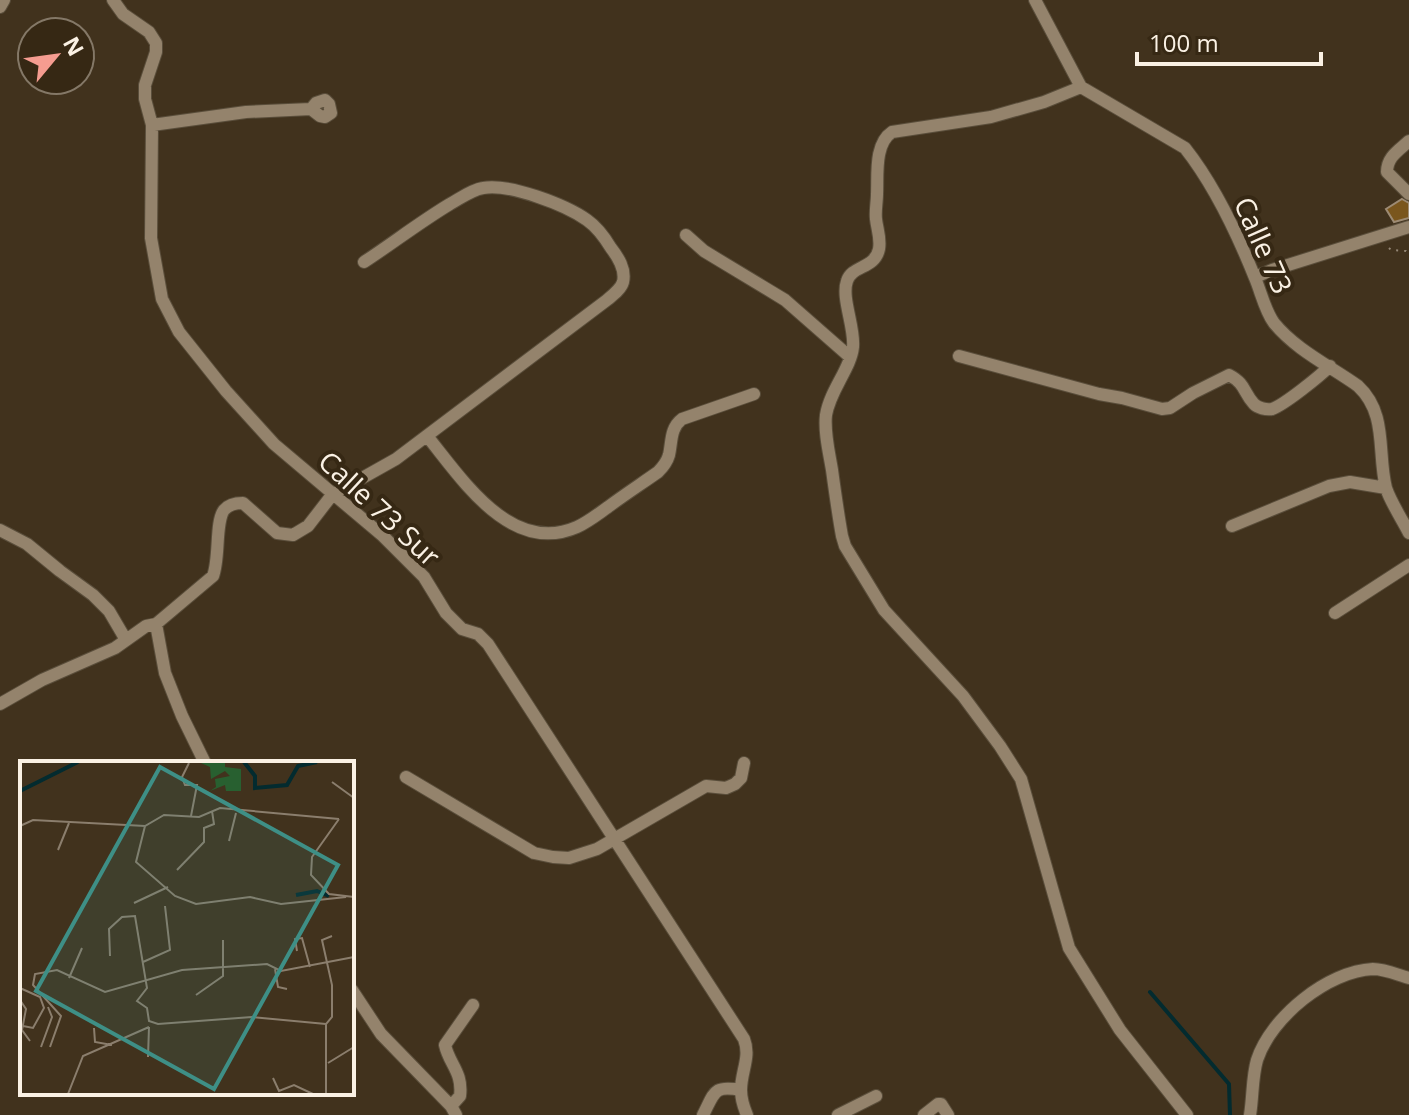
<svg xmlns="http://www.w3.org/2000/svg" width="1409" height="1115" font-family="'Open Sans',sans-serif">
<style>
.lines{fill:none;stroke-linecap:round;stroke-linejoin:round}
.stream{stroke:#032b2f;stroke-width:4}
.building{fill:#7a561d;stroke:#9d8b74;stroke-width:2}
.minor-casing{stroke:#5a4e3b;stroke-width:14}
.path{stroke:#948776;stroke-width:2;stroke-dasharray:2 6;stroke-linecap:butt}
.minor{stroke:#94836c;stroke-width:12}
.labels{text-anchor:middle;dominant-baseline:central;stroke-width:8;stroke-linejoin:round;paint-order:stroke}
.street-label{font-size:28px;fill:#faf1e4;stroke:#362814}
.inset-river{fill:none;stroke:#032b2f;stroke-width:4}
.inset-road{fill:none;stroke:#8b7e6d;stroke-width:2}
.view{fill:#3e8f86;fill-opacity:0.15;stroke:#3e8f86;stroke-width:4}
.inset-edge{fill:none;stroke:#faf1e4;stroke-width:4}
</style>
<rect width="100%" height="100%" fill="#41321d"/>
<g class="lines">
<!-- stream -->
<path class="stream" d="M1150,992L1229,1084L1230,1115"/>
</g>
<!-- building -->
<path class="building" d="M1402,199L1409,203V218L1394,222L1386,209Z"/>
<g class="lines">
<!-- minor casing -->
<g class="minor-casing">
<path id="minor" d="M113,0L123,14L149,32L156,43V52L145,85V99L152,125L151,238L162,299L179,332L226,391L274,444L383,536L424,577L446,613L462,629L478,634L488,644L744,1039C751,1057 741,1071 741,1090C741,1098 744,1108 747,1115
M1035,0L1081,87L1185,148C1215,186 1237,233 1255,278C1261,292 1265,311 1274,323C1296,350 1330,366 1358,386C1388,414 1377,452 1386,488C1391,503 1402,519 1409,533
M0,7L4,0
M1081,87L1044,102L991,117L892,132C874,144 878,175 877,194C877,202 875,211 876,219C877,229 881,238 879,249C875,269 852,265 847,281C841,298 855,327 853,347C851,368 830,390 826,415C824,432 829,452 832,470C835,492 838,514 842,536L845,546L884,610L963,696L1000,746L1021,779L1069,948L1120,1030L1187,1115
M152,125L246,112L311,109L320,116L325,117L331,113L329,104L325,100L316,103L311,109
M1409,141C1398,151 1387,157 1387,172L1409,194
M686,235L704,251L785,300L850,357
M1255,277L1272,270L1409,227
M959,356L1099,394L1122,398L1162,409L1170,408L1193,393L1229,375C1246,384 1243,392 1254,404C1258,408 1266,410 1272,409C1284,405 1320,376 1330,366
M427,436C462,479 511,556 577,527C588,522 598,514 608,507C624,495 641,484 658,472C663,467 667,462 669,455C672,442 670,428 682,419L754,394
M1232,526L1329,486L1350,482L1386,488
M0,530L27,544L60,571L93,595L109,611L126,640
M1335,613L1409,565
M0,704L42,680L115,648L146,626L156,624
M205,763L182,716L165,673L156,624L213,576C220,558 215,522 224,510C229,504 236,503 243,503L277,533L293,535L308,526L332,495L396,459L607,300C613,295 621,289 623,282C626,269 618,257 611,248C605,238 597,227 587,220C566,205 509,183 483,188C471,190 461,198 450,204C420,222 393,243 364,262
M406,777L534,853L553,857L569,858L597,849L706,786L726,788L735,784L741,778L744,763
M352,990L381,1034L451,1106L456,1115
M451,1106L460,1096C463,1072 449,1064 445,1045L473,1005
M703,1115C715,1092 713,1085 741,1090
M838,1115L876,1096
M924,1115L938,1104H941L948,1115
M1250,1115C1253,1097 1252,1077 1257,1060C1271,1017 1328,971 1373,969C1385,969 1398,975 1409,978"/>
</g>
<!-- path -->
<path class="path" d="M1389,248L1391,250L1406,251L1409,254"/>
<!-- minor -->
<use href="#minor" class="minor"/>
</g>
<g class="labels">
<!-- street labels -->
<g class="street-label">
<text transform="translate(1264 245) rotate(66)">Calle 73</text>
<text transform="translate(380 508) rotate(43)">Calle 73 Sur</text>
</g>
</g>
<!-- overview -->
<g transform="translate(20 761)">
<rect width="334" height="334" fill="#41321d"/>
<path d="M205,1V6L221,8V30H206L205,24L190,30L196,26L195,18L210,15L205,10L191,18L190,6L181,2Z" fill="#286030"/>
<path class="inset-river" d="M224,1L235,15V27L267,24L278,5L297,1M0,30L58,1M276,134L297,130L309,135"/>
<path class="inset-road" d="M169,2L162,16L165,24H177L171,55M312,21L334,37M319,58L292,96L291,114L309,133L334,136M0,65L13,59L125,65L144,54L179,56L200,47L319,58M125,65L116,101L155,135L176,143L230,136L261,143L326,136M209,80L216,52M38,89L49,62M157,109L184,81V67L194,63L192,50M114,142L148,126M277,190L275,178L282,177L290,206M90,195L89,168L102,156L115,155L127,227L117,240L127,247L129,260L138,263L232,256L306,263M123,201L150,189L145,145M255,208L258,226L267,228M49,217L62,187M0,227L20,236L24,247L13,267L3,265M176,234L203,215V179M0,239L6,248L2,269L10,280M74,267L75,281L92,284M21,286L32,256L28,246M30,286L41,255L13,224L15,213L37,209L85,231L162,209L247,203L261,210L334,196M128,296L129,266M308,302L334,286M253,317L259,330L274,324L293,333M48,333L63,295L129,266M306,333V263L312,256V224L302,179L312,175"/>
<path class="view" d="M140,6L318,104L194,328L16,230Z"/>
<rect width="334" height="334" class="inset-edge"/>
</g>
<!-- north arrow -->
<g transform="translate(56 56) rotate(61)"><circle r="38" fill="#362814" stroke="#847867" stroke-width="2"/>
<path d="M0-6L14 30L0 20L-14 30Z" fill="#f59c90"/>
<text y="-12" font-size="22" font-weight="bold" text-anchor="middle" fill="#faf1e4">N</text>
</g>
<!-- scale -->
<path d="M1137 52v12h184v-12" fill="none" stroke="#faf1e4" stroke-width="4"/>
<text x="1149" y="52" font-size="24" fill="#faf1e4" stroke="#362814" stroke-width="6" paint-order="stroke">100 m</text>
</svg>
